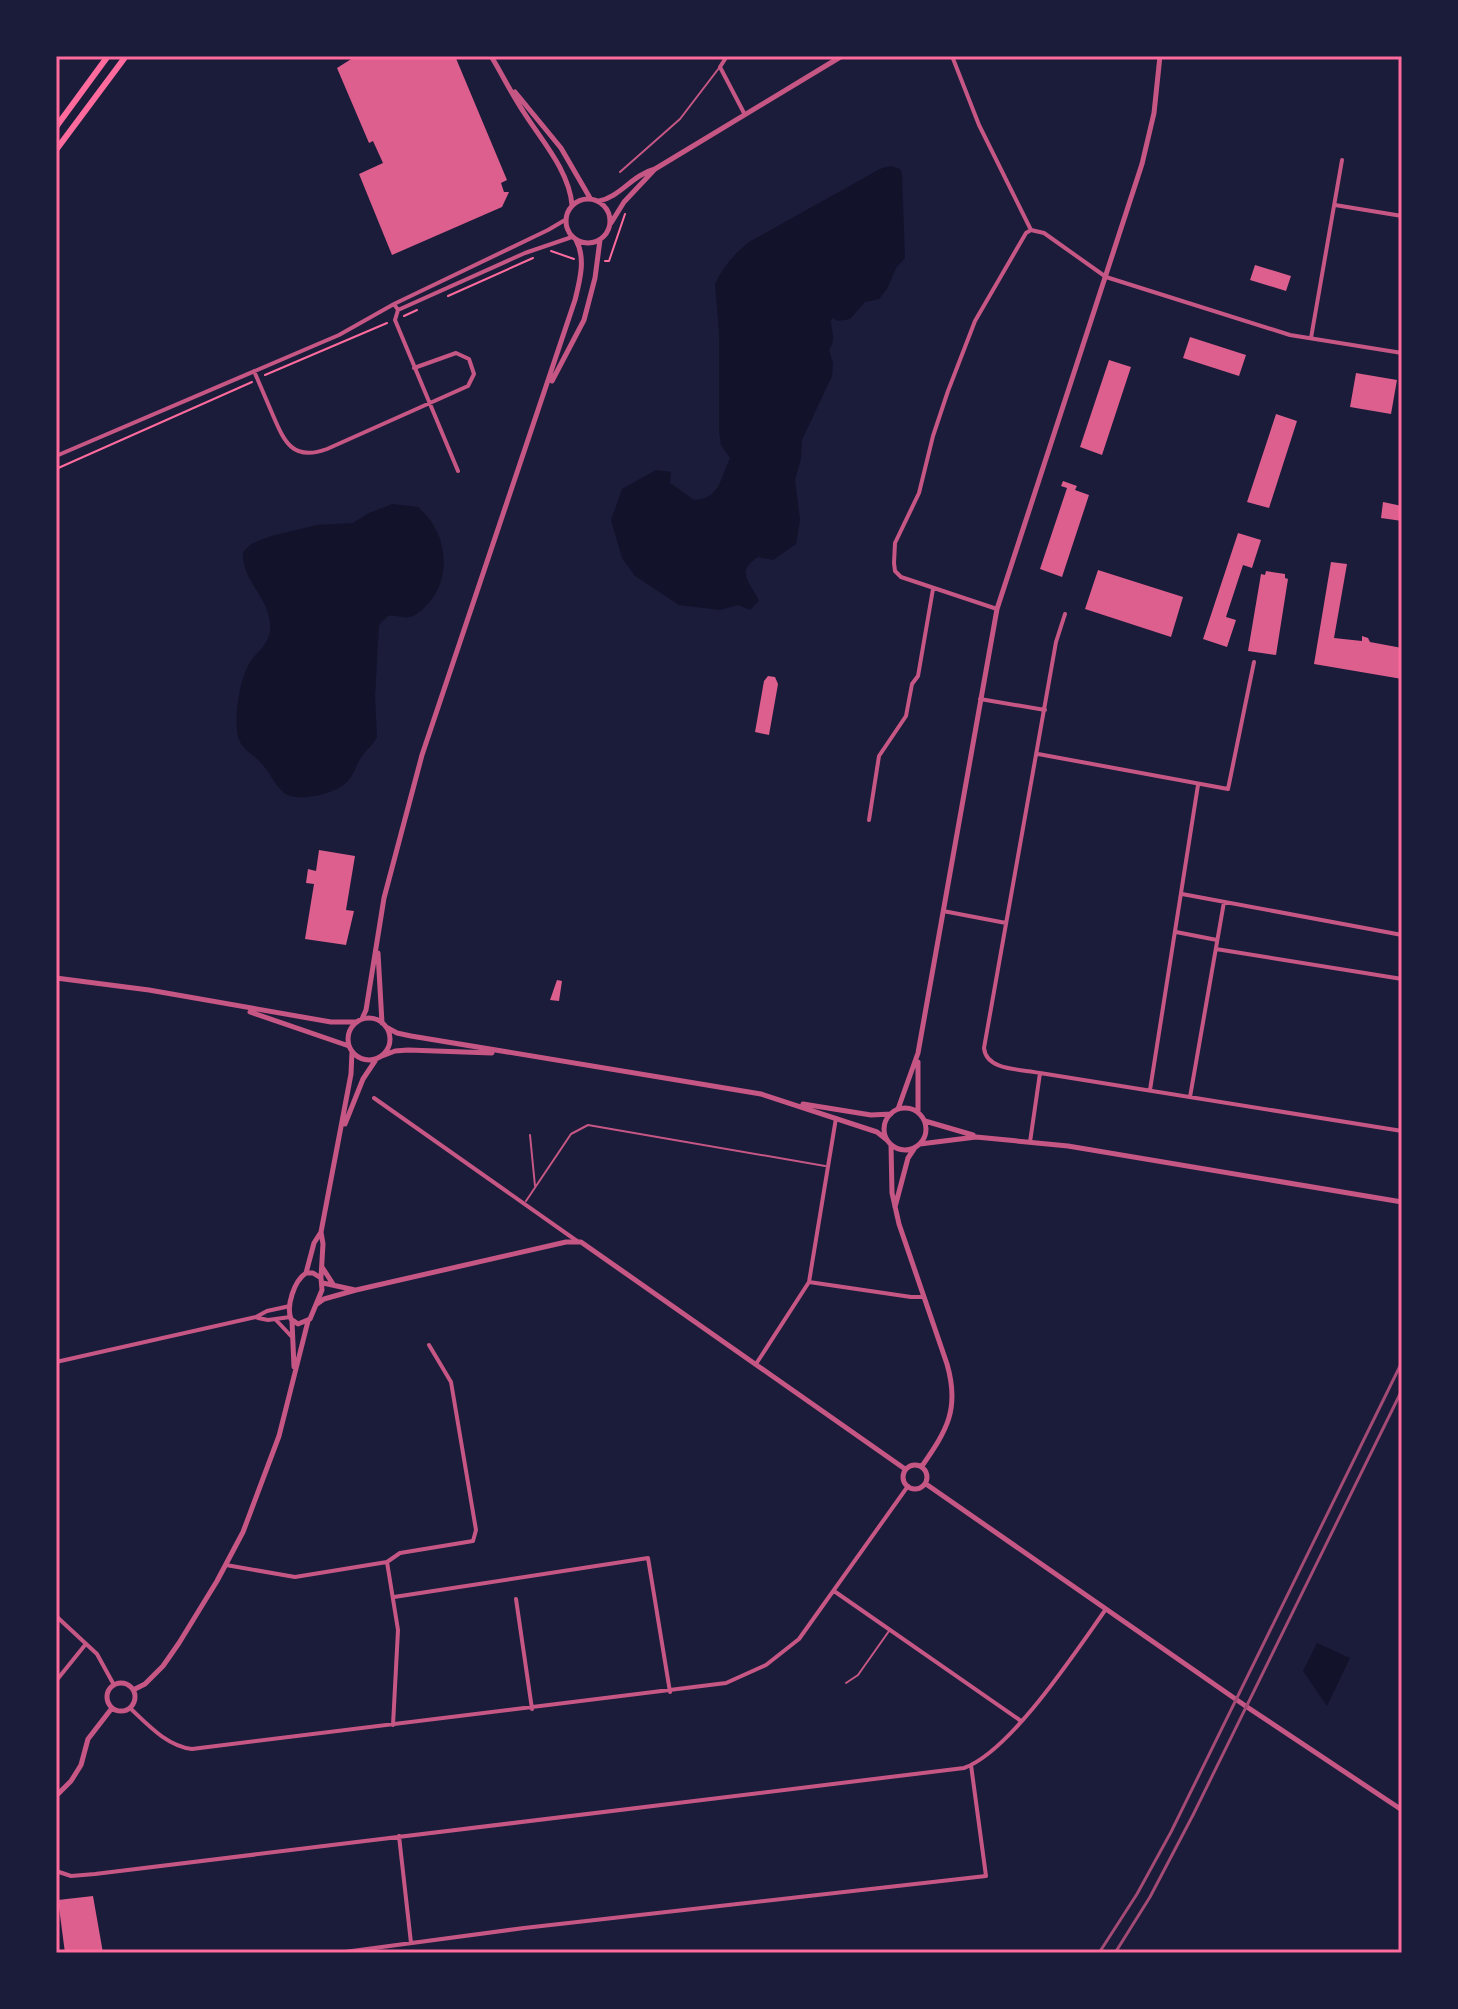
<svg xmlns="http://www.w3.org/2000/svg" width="1458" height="2009" font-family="Jost,sans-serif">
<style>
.water{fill:#12122b}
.building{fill:#dd5f8e}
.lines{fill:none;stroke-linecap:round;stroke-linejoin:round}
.path{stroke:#ff6b9d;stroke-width:2}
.service{stroke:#c65784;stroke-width:2}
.minor{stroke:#c65784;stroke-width:4}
.tertiary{stroke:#c65784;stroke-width:5}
.secondary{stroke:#ff6b9d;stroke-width:6}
.rail{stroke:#a44b75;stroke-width:3}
.neatline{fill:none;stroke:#ff6b9d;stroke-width:3}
</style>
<rect width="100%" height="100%" fill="#1b1b3a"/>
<!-- water -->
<path class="water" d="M890,166L900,169L902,174L905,258L896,268L887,289L879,299L865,302L850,319L838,321L833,318L831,320C831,332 837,338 829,350L833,363L832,376L802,440L801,459L795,480L800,520L796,544L773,560L758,557C734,572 751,583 759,601L750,610L738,605L720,610L679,605L635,576L622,558L611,520L622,489L656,470L671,472L670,483L694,500C720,499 720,479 730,458L721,445L719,431V331L715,284C723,267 734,254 749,242L880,169Z
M392,504L418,507C453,536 453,593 413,616C404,620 397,614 388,616L379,625L375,696L377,737C373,745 367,749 362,756C356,765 354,775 347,782C335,794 298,803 284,793C275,785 270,773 262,764C254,754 242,751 238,737C234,717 239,683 248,666C254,653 268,647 270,631C273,599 241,582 243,552L251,544L271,536L317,525L353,523L367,514Z
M1317,1643L1350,1658L1327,1706L1303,1671Z"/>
<!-- building -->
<path class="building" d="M356,56H455L507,180L501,183L504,192H509L502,207L392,255L359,174L383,163L373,141L369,143L337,68Z
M1255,265L1291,276L1286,291L1250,280Z
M1190,337L1246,355L1239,376L1183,358Z
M1109,360L1131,367L1102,455L1080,447Z
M1356,373L1397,380L1391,414L1350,407Z
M1276,414L1297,421L1269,508L1247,502Z
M1063,481L1077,486L1075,490L1089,495L1062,577L1040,569L1067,488L1061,486Z
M1383,502L1402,506V521L1381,518Z
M1238,533L1261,540L1252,568L1243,565L1226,617L1236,620L1227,647L1203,639Z
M1331,562L1347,564L1334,638L1362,641V636L1368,638L1370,642L1402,648V679L1314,664Z
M1098,570L1183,597L1171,637L1085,609Z
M1266,571L1285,574V578L1288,579L1276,655L1248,651L1261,574L1265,575Z
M768,676L775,677L778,684L769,735L755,732L764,681Z
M319,850L355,856L346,910L354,911L346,945L305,939L314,884L306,883L308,869L316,871Z
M557,980L562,981L559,1001L550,1000Z
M93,1896L103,1953H65L58,1900Z"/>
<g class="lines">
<!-- path -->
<path class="path" d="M551,251L574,259
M605,261H609L625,214
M448,296L533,258
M404,316L417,310
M265,375L387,323
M56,469L252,382"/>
<!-- service -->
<path class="service" d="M620,172L680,119L719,68
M530,1135L535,1186
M526,1201L571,1134L588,1125L825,1166
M846,1683L858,1675L889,1631"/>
<!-- minor -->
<path class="minor" d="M727,56L720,67L744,113
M952,56L979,125L1031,230
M1335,205L1402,216
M394,304L398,310L525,253L572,237
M398,310L395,320L458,471
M1311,338L1342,160
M254,371C260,385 266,399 272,413C284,441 292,462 327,449L468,386L474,374L469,359L456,353L414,368
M56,456L339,335L394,304L548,230L565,220
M997,609L901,577L895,571L894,563L895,543L919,493L933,436L948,391L975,321L1026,233L1031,230L1044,233L1106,277L1290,335L1402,353
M980,699L1045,710
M1038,754L1228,789L1254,662
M869,820L879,756L906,716L912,684L918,676L933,589
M1182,894L1402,935
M943,911L1006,923
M1176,932L1217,940
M1216,949L1402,979
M1040,1073L1402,1131
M1150,1090L1198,785
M1190,1097L1224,902
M374,1098L577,1241
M1030,1142L1040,1073C1022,1069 986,1071 984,1048L1056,642L1065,614
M809,1282L911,1297H923
M258,1318L268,1320L290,1317
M276,1320L292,1337
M56,1362L256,1317L267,1311L290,1306
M756,1364L809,1282L836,1118
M387,1562L398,1630L393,1725
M226,1565L295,1577L387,1562L400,1553L473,1541L476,1530L451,1382L429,1345
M834,1591L1021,1721
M394,1597L648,1558L670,1692
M516,1599L532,1709
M56,1616L97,1654L114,1685
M56,1681L85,1645
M130,1708C148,1725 167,1746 192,1749L726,1683L766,1665L799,1639L908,1486
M399,1836L411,1943
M56,1871L71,1876L95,1874L964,1768C1011,1751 1076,1651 1106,1609
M337,1953L524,1928L986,1876L971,1765"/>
<!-- tertiary -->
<path class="tertiary" d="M491,56C502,74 511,93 523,111C541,140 569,170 572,205
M515,92L561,148L590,198
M566 221a22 22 0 1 1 44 0a22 22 0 1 1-44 0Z
M599,201C620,197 632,175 655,169L842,56
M611,223L624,202L655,169
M552,381L584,320L595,278L600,240
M378,953L382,1023
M56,978L149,990L331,1022H357
M250,1012L349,1046
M348 1039a21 21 0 1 1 42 0a21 21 0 1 1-42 0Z
M362,1019L366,1010L384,898L422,755L575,300C580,280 586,258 576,240
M386,1027L397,1033L411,1036L761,1094L877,1132L887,1140
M382,1056L395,1051L408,1050L492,1053
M918,1062V1112
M803,1104L871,1115L891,1114
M884 1129a21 21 0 1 1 42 0a21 21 0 1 1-42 0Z
M898,1109L918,1053L997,609L1142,164L1154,113L1160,56
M925,1121L973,1135
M345,1124L363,1079L375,1061
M920,1144L976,1137L1068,1146L1402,1202
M891,1145L892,1193L899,1224L947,1364C960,1409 947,1430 922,1466
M895,1207L908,1158L914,1149
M321,1232L323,1244L321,1277
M322,1267L333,1284
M306,1273L314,1243L321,1232L351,1074L352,1051
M306,1273H313L321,1278L322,1290L310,1319L298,1324L291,1319C286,1306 294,1281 306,1273Z
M323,1283L355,1290
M317,1304L324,1299L356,1290L566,1242H581L905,1469
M292,1321L294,1367
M903 1477a12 12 0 1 1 24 0a12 12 0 1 1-24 0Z
M926,1484L1247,1707L1402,1810
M107 1697a14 14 0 1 1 28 0a14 14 0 1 1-28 0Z
M133,1690L145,1684L163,1666L179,1643L217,1581L243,1532L279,1436L308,1321
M56,1796L71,1781L81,1765L88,1739L112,1708"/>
<!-- secondary -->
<path class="secondary" d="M56,127L108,56
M56,150L126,56"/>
<!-- rail -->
<path class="rail" d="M1099,1953L1137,1894L1171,1832L1402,1362
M1115,1953L1150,1897L1193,1815L1402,1390"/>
</g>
<!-- border -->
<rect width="1458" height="2009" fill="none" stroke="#1b1b3a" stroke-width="116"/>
<rect x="58" y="58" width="1342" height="1893" class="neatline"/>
</svg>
